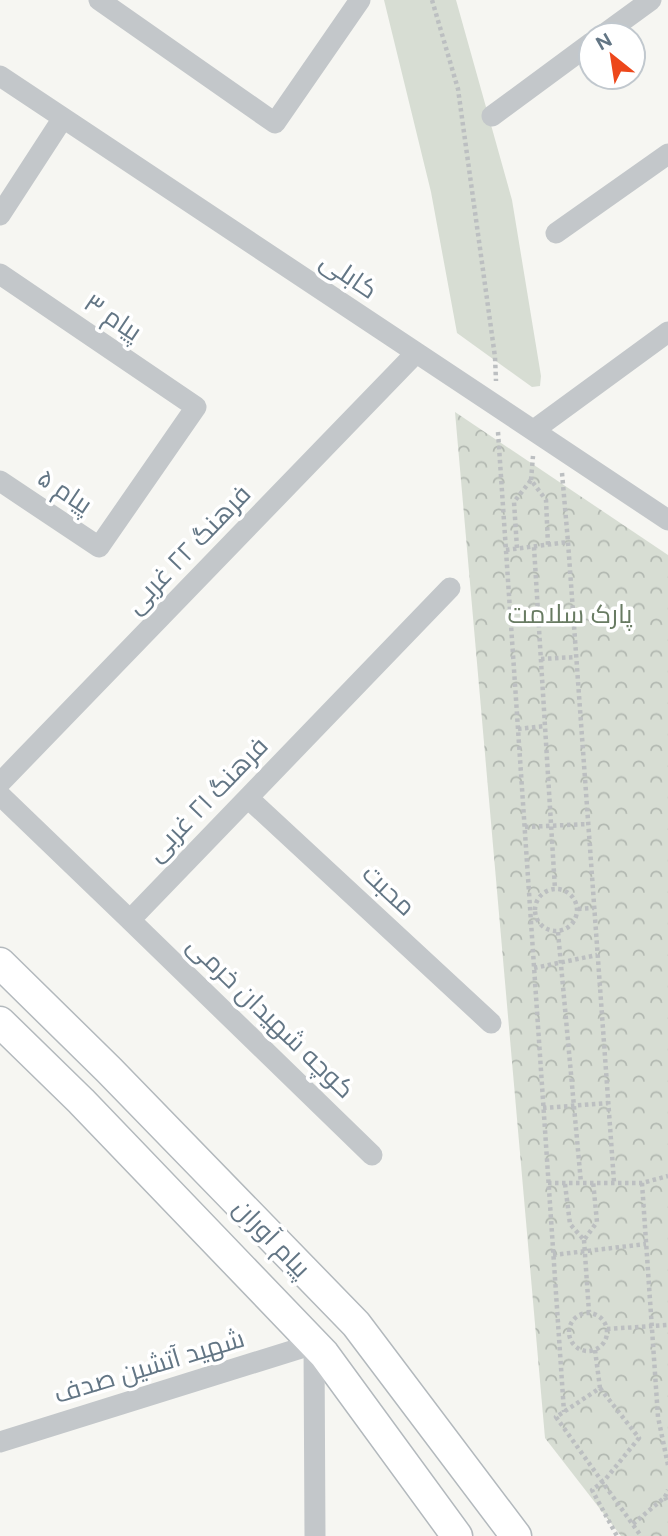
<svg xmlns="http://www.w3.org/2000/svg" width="668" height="1536" font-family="Figtree,Cairo,sans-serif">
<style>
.grass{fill:#d7ddd3}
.forest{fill:url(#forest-crowns)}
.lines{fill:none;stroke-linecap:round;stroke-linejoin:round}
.secondary-casing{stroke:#b3b9bd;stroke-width:33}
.path{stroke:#bcbfc1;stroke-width:4.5;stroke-dasharray:3.5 3.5;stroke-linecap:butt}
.minor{stroke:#c3c7ca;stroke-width:21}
.secondary{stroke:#fff;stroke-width:30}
.labels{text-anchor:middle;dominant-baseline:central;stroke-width:7;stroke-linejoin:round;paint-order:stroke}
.street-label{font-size:26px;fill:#637685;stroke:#fff}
.park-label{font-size:26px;fill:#687b62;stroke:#fff}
</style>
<defs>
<pattern id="forest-crowns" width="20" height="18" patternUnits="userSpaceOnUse" patternTransform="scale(1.75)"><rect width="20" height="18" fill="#d7ddd3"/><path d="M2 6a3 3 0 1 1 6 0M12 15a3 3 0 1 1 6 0" fill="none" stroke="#b2b8b1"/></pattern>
</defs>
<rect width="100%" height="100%" fill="#f6f6f2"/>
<!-- grass -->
<path class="grass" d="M384,0H456L512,200L541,376L540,386L532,387L457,333L431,192Z"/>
<!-- forest -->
<path class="forest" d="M455,412L668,555V1536H621L545,1438Z"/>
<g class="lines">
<!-- secondary casing -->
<g class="secondary-casing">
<path id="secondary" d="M0,963L109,1070L356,1324L516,1536
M0,1022L81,1101L324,1354L457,1536"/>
</g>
<!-- path -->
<path class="path" d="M432,0L458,89L495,357L496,381
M498,432L564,1412
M562,473L568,542
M531,480L533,456
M534,547L555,889
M517,548L514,502L531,480L546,500L548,545
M506,550L568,542L614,1182
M541,659L576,657
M518,729L545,726
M525,827L588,824
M535 910a21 21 0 1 1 42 0a21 21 0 1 1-42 0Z
M578,909L594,908
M558,932L581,1183
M534,968L597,955
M543,1108L608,1103
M548,1183H642L668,1176
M642,1183L658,1417L668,1465
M565,1184L570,1224L584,1240L597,1222L593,1181
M584,1240L589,1312
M553,1255L646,1244
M569 1332a19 19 0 1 1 38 0a19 19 0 1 1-38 0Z
M607,1329L668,1325
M595,1350L600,1388L556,1417L641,1536
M600,1388L639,1438L604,1481L592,1490L617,1536
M665,1497L668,1490
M633,1524L665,1497L668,1503"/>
<!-- minor -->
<path class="minor" d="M99,0L275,123L360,0
M603,35L651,0
M0,76L668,520
M492,116L591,43
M0,215L63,118
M556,233L668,154
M0,274L196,407L99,547L0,481
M534,430L668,332
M0,783L416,353
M0,795L130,920L450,588
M248,798L491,1023
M130,920L372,1155
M0,1442L314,1344L315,1536"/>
<!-- secondary -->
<use href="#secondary" class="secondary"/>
</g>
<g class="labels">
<!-- street labels -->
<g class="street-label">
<text transform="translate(349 275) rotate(34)">کابلی</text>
<text transform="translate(113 317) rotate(34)">پیام ۳</text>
<text transform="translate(65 491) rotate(34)">پیام ۵</text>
<text transform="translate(188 549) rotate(-46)">فرهنگ ۲۲ غربی</text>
<text transform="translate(207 799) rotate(-46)">فرهنگ ۲۱ غربی</text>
<text transform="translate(389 890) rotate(43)">محبت</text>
<text transform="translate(271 1017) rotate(44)">کوچه شهیدان خرمی</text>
<text transform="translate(272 1238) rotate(46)">پیام آوران</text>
<text transform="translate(149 1366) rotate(-17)">شهید آتشین صدف</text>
</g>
<!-- park labels -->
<g class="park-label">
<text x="570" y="614">پارک سلامت</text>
</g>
</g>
<!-- north arrow -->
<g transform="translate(612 56) rotate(330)"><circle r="33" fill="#ffffff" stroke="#c1c8ce" stroke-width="2"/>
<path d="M0-5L12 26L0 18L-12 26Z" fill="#ed471b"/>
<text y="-10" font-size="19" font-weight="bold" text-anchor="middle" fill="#637685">N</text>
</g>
</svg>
